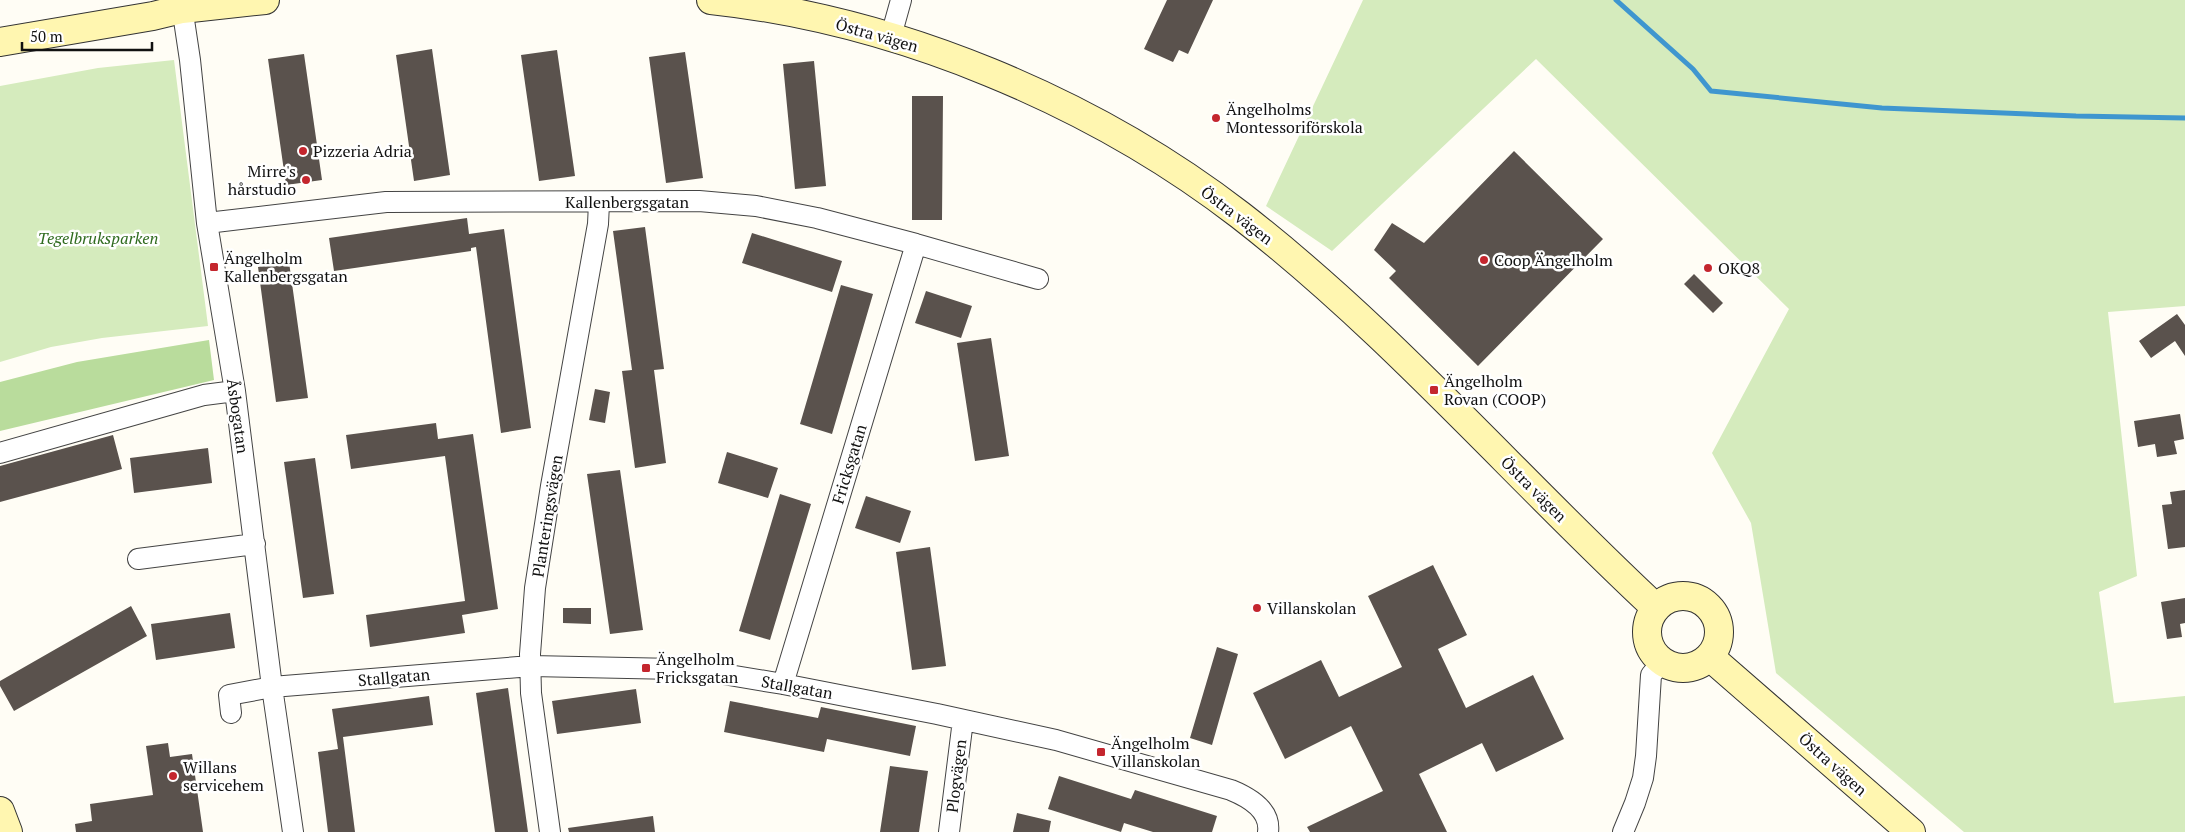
<svg xmlns="http://www.w3.org/2000/svg" width="2185" height="832" font-family="'PT Serif',serif">
<style>
.green{fill:#d5ebbd}
.forest{fill:#b9dc9c}
.lines{fill:none;stroke-linecap:round;stroke-linejoin:round}
.stream{stroke:#3f96cf;stroke-width:5}
.building{fill:#5a524d}
.minor-casing{stroke:#444;stroke-width:22}
.secondary-casing{stroke:#333;stroke-width:30}
.minor{stroke:#fff;stroke-width:20}
.secondary{stroke:#fff6b0;stroke-width:28}
.poi-dot{fill:#c4262e;stroke:#fff;stroke-width:2}
.labels{text-anchor:middle;dominant-baseline:central;stroke-width:5;stroke-linejoin:round;paint-order:stroke}
.street-label{font-size:16px;fill:#111;stroke:#fff}
.poi-label{font-size:16px;fill:#111;stroke:#fff;text-anchor:start}
.park-label{font-size:16px;font-style:italic;fill:#2f6b1f;stroke:#fff}
</style>
<rect width="100%" height="100%" fill="#fffdf5"/>
<!-- green -->
<path class="green" d="M1363,0H2185V306L2108,312L2137,576L2099,592L2114,703L2185,696V832H1964L1776,673L1751,523L1712,453L1789,309L1536,59L1332,251L1266,206Z
M174,60L208,326L102,338L51,347L0,362V86L98,68Z"/>
<!-- forest -->
<path class="forest" d="M209,340L214,380L0,431V382L77,362Z"/>
<g class="lines">
<!-- stream -->
<path class="stream" d="M1616,0L1693,69L1711,91L1882,108L2076,116L2185,118"/>
</g>
<!-- building -->
<path class="building" d="M1167,0H1213L1188,54L1179,50L1173,62L1144,49Z
M432,49L450,175L414,181L396,55Z
M557,50L575,176L539,181L521,55Z
M685,52L703,178L666,183L649,57Z
M304,54L322,180L286,185L268,59Z
M814,61L826,186L795,189L783,64Z
M912,96H943L942,220H912Z
M1514,151L1603,239L1478,366L1389,278L1396,271L1374,250L1392,223L1424,243Z
M467,218L469,234L504,229L531,428L501,433L476,247L471,248V251L334,271L329,238Z
M645,227L664,369L654,370L666,463L635,468L622,371L632,370L613,231Z
M752,233L842,261L832,292L742,263Z
M289,262L308,398L276,402L258,267Z
M1694,274L1723,303L1713,313L1684,284Z
M841,285L873,294L832,434L800,424Z
M926,291L972,306L961,338L915,323Z
M2177,314L2185,325V356L2175,341L2151,358L2139,341Z
M991,338L1009,456L975,461L957,343Z
M595,389L610,392L605,423L589,420Z
M2180,414L2184,439L2174,441L2177,454L2157,457L2155,444L2138,447L2134,421Z
M436,423L438,439L473,434L498,609L462,615L465,633L370,647L366,615L465,601L445,456L351,469L346,435Z
M113,435L122,469L0,502V466Z
M208,448L212,483L134,493L130,458Z
M727,452L778,468L768,498L718,483Z
M315,458L334,594L303,598L284,462Z
M620,470L643,630L610,634L587,474Z
M2185,490V547L2168,549L2162,505L2172,504L2170,492Z
M780,494L811,504L770,640L739,631Z
M866,496L911,511L900,543L855,528Z
M930,547L946,666L912,670L896,552Z
M1433,565L1467,635L1438,649L1466,708L1533,675L1564,739L1496,772L1482,743L1419,774L1447,832H1310L1307,827L1383,791L1351,726L1285,759L1253,693L1321,660L1339,697L1402,667L1368,596Z
M2185,598V623L2180,624L2182,637L2167,639L2161,602Z
M131,606L147,636L14,711L0,686V681Z
M563,608H591V624L563,623Z
M230,613L235,648L156,660L151,624Z
M1217,647L1238,654L1212,745L1190,738Z
M508,688L528,832H495L476,693Z
M636,689L641,723L557,734L552,701Z
M429,696L433,725L343,737L355,832H328L318,752L338,749L332,709Z
M730,701L818,718L821,707L916,726L910,756L827,739L824,752L724,732Z
M168,743L170,757L192,754L203,832H76L75,824L92,821L90,804L153,795L146,746Z
M890,766L928,771L919,832H880Z
M1059,776L1131,799L1135,790L1217,816L1212,832H1153L1124,823L1121,832L1048,809Z
M1017,813L1051,821L1049,832H1013Z
M653,816L655,832H569L568,828Z"/>
<g class="lines">
<!-- minor casing -->
<g class="minor-casing">
<path id="minor" d="M181,0L190,60L207,223L235,391L272,687L293,832
M891,36L901,0
M207,223L386,202L699,201L756,206L817,218L916,244L1038,279
M0,453L204,395L235,391
M138,559L255,544
M783,684L916,244
M231,713L229,695L272,687L531,666L676,669L717,673L783,684L937,714L1056,740L1231,790C1248,797 1271,810 1268,832
M550,832L531,693L530,654L535,588L551,486L598,224L599,203
M949,832L963,720
M1623,832L1635,803L1643,778L1646,756L1651,675L1662,662"/>
</g>
<!-- secondary casing -->
<g class="secondary-casing">
<path id="secondary" d="M711,0C897,20 1092,101 1240,215C1391,332 1516,478 1656,608
M0,42L153,16L182,9L265,0
M1647 632a36 36 0 1 1 72 0a36 36 0 1 1-72 0Z
M1710,657L1911,832
M0,811L8,832"/>
</g>
<!-- minor -->
<use href="#minor" class="minor"/>
<!-- secondary -->
<use href="#secondary" class="secondary"/>
</g>
<!-- markers -->
<g class="poi-dot">
<circle cx="1216" cy="118" r="5"/>
<circle cx="303" cy="151" r="5"/>
<circle cx="306" cy="180" r="5"/>
<circle cx="1484" cy="260" r="5"/>
<rect x="209" y="262" width="10" height="10" rx="2.5"/>
<circle cx="1708" cy="268" r="5"/>
<rect x="1429" y="385" width="10" height="10" rx="2.5"/>
<circle cx="1257" cy="608" r="5"/>
<rect x="641" y="663" width="10" height="10" rx="2.5"/>
<rect x="1096" y="747" width="10" height="10" rx="2.5"/>
<circle cx="173" cy="776" r="5"/>
</g>
<g class="labels">
<!-- street labels -->
<g class="street-label">
<text transform="translate(877 35) rotate(16)">Östra vägen</text>
<text x="627" y="202">Kallenbergsgatan</text>
<text transform="translate(1237 215) rotate(37)">Östra vägen</text>
<text transform="translate(238 416) rotate(82)">Åsbogatan</text>
<text transform="translate(849 464) rotate(-73)">Fricksgatan</text>
<text transform="translate(1534 489) rotate(45)">Östra vägen</text>
<text transform="translate(547 516) rotate(-81)">Planteringsvägen</text>
<text transform="translate(394 677) rotate(-5)">Stallgatan</text>
<text transform="translate(797 687) rotate(10)">Stallgatan</text>
<text transform="translate(1833 764) rotate(42)">Östra vägen</text>
<text transform="translate(956 776) rotate(-83)">Plogvägen</text>
</g>
<!-- poi labels -->
<g class="poi-label">
<text x="1226" y="109">Ängelholms<tspan x="1226" dy="18">Montessoriförskola</tspan></text>
<text x="313" y="151">Pizzeria Adria</text>
<text x="296" y="171" text-anchor="end">Mirre's<tspan x="296" dy="18">hårstudio</tspan></text>
<text x="224" y="258">Ängelholm<tspan x="224" dy="18">Kallenbergsgatan</tspan></text>
<text x="1494" y="260">Coop Ängelholm</text>
<text x="1718" y="268">OKQ8</text>
<text x="1444" y="381">Ängelholm<tspan x="1444" dy="18">Rovan (COOP)</tspan></text>
<text x="1267" y="608">Villanskolan</text>
<text x="656" y="659">Ängelholm<tspan x="656" dy="18">Fricksgatan</tspan></text>
<text x="1111" y="743">Ängelholm<tspan x="1111" dy="18">Villanskolan</tspan></text>
<text x="183" y="767">Willans<tspan x="183" dy="18">servicehem</tspan></text>
</g>
<!-- park labels -->
<g class="park-label">
<text x="98" y="238">Tegelbruksparken</text>
</g>
</g>
<!-- scale -->
<path d="M22 42v8h130v-8" fill="none" stroke="#111111" stroke-width="2.5"/>
<text x="30" y="42" font-size="15" fill="#111111" stroke="#ffffff" stroke-width="4" paint-order="stroke">50 m</text>
</svg>
